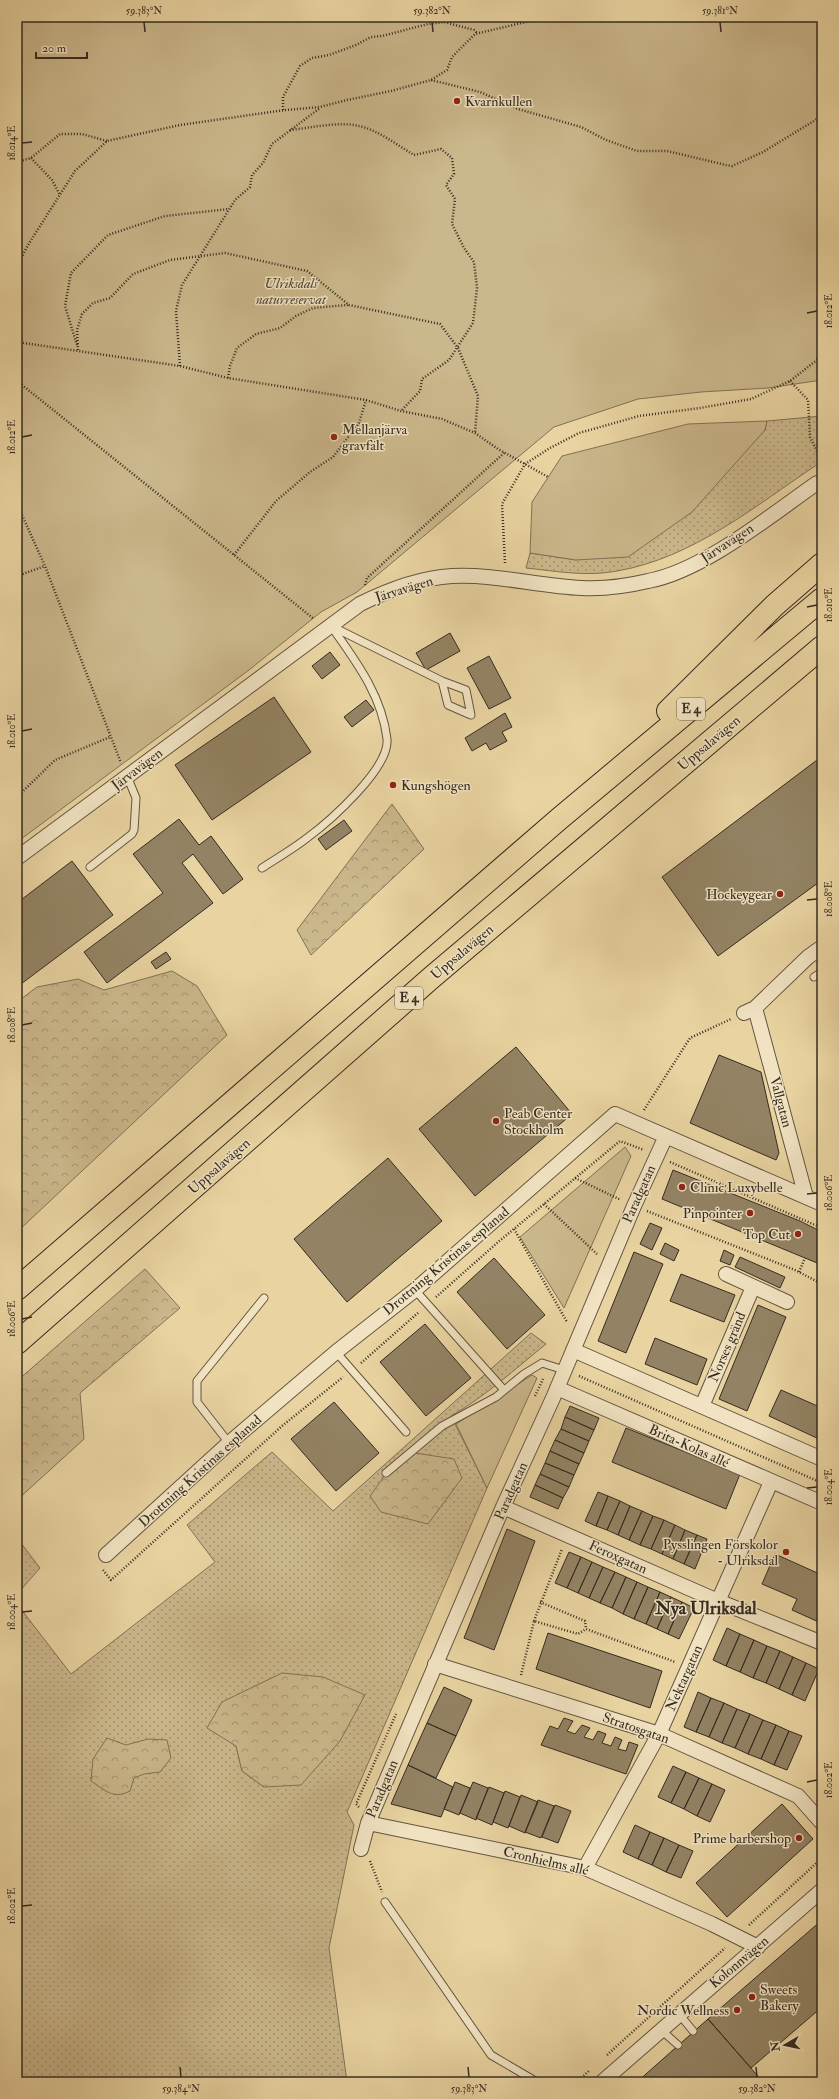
<svg xmlns="http://www.w3.org/2000/svg" width="839" height="2099" font-family="'IM FELL Double Pica',serif">
<style>
.grass{fill:url(#grass-dots);stroke:#807156;fill-rule:evenodd}
.forest{fill:url(#forest-crowns);stroke:#807156}
.park{fill:#cab78b;stroke:#807156}
.building{fill:#938364;stroke:#352b22}
.lines{fill:none;stroke-linecap:round;stroke-linejoin:round}
.service-casing{stroke:#625542;stroke-width:9}
.minor-casing{stroke:#625542;stroke-width:16}
.motorway-casing{stroke:#352b22;stroke-width:24}
.path{stroke:#352b22;stroke-width:2.5;stroke-dasharray:1 2;stroke-linecap:butt}
.service{stroke:#f1e3c2;stroke-width:7}
.minor{stroke:#f1e3c2;stroke-width:14}
.motorway{stroke:#e9d4a1;stroke-width:22}
.ticks{fill:none;stroke:#352b22;stroke-width:1.5}
.poi-dot{fill:#8f2418;stroke:#f1e3c2;stroke-width:1.5}
.labels{text-anchor:middle;dominant-baseline:central;stroke-width:3;stroke-linejoin:round;paint-order:stroke}
.shield{fill:#f1e3c2;stroke:#6d6252;stroke-width:1}
.shield-label{font-size:13px;font-weight:bold;fill:#352b22}
.poi-label{font-size:14px;fill:#352b22;stroke:#f1e3c2;text-anchor:start}
.park-label{font-size:14px;font-style:italic;fill:#534737;stroke:#f1e3c2}
.street-label{font-size:14px;fill:#352b22;stroke:#f1e3c2}
.district-label{font-size:18px;font-weight:bold;fill:#352b22;stroke:#f1e3c2}
.neatline{fill:none;stroke:#352b22;stroke-width:1.5}
.ticks-label{font-size:10px;text-anchor:middle;fill:#352b22}
</style>
<defs>
<pattern id="grass-dots" width="8" height="8" patternUnits="userSpaceOnUse"><rect width="8" height="8" fill="#cab78b"/><path d="M2 2h.1M6 6h.1" fill="none" stroke="#a59571" stroke-width="1.8" stroke-linecap="round"/></pattern>
<pattern id="forest-crowns" width="20" height="18" patternUnits="userSpaceOnUse"><rect width="20" height="18" fill="#cab78b"/><path d="M2 6a3 3 0 1 1 6 0M12 15a3 3 0 1 1 6 0" fill="none" stroke="#a59571"/></pattern>
</defs>
<rect width="100%" height="100%" fill="#e9d4a1"/>
<filter id="stains"><feTurbulence type="fractalNoise" baseFrequency=".005" numOctaves="4"/><feColorMatrix values="0 0 0 0 .2 0 0 0 0 .09 0 0 0 0 .02 0 0 0 .5 -.17"/></filter>
<radialGradient id="worn" r=".72"><stop offset=".6" stop-color="#630" stop-opacity="0"/><stop offset="1" stop-color="#630" stop-opacity=".3"/></radialGradient>
<!-- grass -->
<path class="grass" d="M822,416V463L818,464C755,506 693,558 617,571C587,577 555,571 526,568L530,553L576,560L765,430L767,421Z
M531,1333L546,1344C515,1369 486,1396 451,1416L487,1488L347,1812L354,1825L329,1948L347,2082H17V1604L71,1674L215,1562L187,1525L272,1452L333,1511ZM236,1746L264,1787L242,1771Z
M17,1538L40,1568L17,1594Z"/>
<!-- forest -->
<path class="forest" d="M392,804L424,849L311,955L297,930Z
M172,971L197,986L227,1035L17,1232V1002L37,987L78,979L104,990Z
M145,1269L180,1308L80,1393L84,1439L17,1500V1381Z
M415,1453L454,1459L462,1478L428,1524L381,1512L370,1496L385,1475Z
M282,1673L323,1677L365,1695L340,1741L301,1785L264,1787L242,1771L236,1746L207,1728L222,1702Z
M107,1738L126,1745L148,1739L167,1740L171,1758L160,1772L144,1774L134,1778L130,1791C113,1800 105,1790 91,1781L93,1759Z"/>
<!-- park -->
<path class="park" d="M17,17H822V380L768,388L701,392L638,399L554,427L357,592L321,612L249,670L17,842Z
M767,421L765,430L692,512L628,557L576,560L530,553L532,502L562,456L688,424Z
M625,1147L631,1156L564,1308L520,1237Z
M532,1375L537,1378L487,1488L456,1424Z"/>
<!-- building -->
<path class="building" d="M450,633L460,651L426,670L416,653Z
M330,652L340,665L322,679L312,666Z
M489,656L511,698L489,709L467,668Z
M274,697L311,752L212,820L175,765Z
M366,700L374,710L352,727L344,717Z
M505,713L512,727L502,732L507,741L490,750L486,743L472,751L465,738Z
M821,757L822,880L718,956L662,877Z
M179,819L199,845L211,836L243,879L223,894L193,854L182,863L213,903L107,983L84,952L163,893L133,854Z
M344,820L352,831L326,850L318,839Z
M72,861L113,915L17,987V903Z
M166,952L171,959L156,969L151,962Z
M516,1047L572,1114L475,1196L419,1129Z
M719,1055L761,1072L779,1153L776,1160L690,1123Z
M388,1158L442,1221L347,1302L294,1239Z
M673,1170L800,1221L822,1232V1265L662,1199Z
M650,1223L662,1228L652,1250L640,1244Z
M665,1243L679,1250L674,1261L660,1254Z
M724,1250L734,1255L730,1265L720,1261Z
M634,1252L663,1264L626,1353L598,1341Z
M740,1257L785,1277L780,1288L735,1267Z
M494,1258L545,1315L507,1349L457,1292Z
M681,1274L735,1295L724,1322L670,1301Z
M758,1305L786,1317L747,1411L719,1399Z
M425,1324L471,1378L426,1416L380,1362Z
M655,1338L707,1359L697,1385L645,1364Z
M781,1390L822,1408V1433L819,1439L769,1416Z
M334,1402L379,1453L336,1491L291,1439Z
M570,1406L599,1418L594,1430L565,1417Z
M565,1417L594,1430L589,1441L561,1429Z
M626,1428L740,1474L726,1509L612,1462Z
M561,1429L589,1441L584,1453L555,1440Z
M555,1440L584,1453L579,1464L550,1451Z
M550,1451L579,1464L574,1475L545,1463Z
M545,1463L574,1475L569,1487L540,1474Z
M540,1474L569,1487L563,1498L535,1485Z
M535,1485L563,1498L558,1509L530,1497Z
M598,1492L608,1496L596,1526L585,1521Z
M608,1496L620,1501L607,1530L596,1526Z
M620,1501L630,1506L618,1535L607,1530Z
M630,1506L642,1511L629,1540L618,1535Z
M642,1511L653,1516L640,1545L629,1540Z
M653,1516L664,1520L651,1549L640,1545Z
M664,1520L675,1525L662,1554L651,1549Z
M675,1525L685,1530L673,1559L662,1554Z
M507,1529L535,1541L494,1650L464,1638Z
M685,1530L697,1535L684,1564L673,1559Z
M697,1535L707,1539L695,1569L684,1564Z
M569,1552L581,1557L567,1588L555,1583Z
M775,1554L822,1575L821,1623L792,1610L797,1599L762,1584Z
M581,1557L592,1562L578,1593L567,1588Z
M592,1562L603,1567L589,1598L578,1593Z
M603,1567L615,1572L600,1603L589,1598Z
M615,1572L626,1577L612,1608L600,1603Z
M626,1577L637,1582L623,1614L612,1608Z
M637,1582L648,1587L634,1619L623,1614Z
M648,1587L660,1592L646,1624L634,1619Z
M660,1592L671,1597L657,1629L646,1624Z
M671,1597L682,1602L668,1634L657,1629Z
M682,1602L694,1608L679,1639L668,1634Z
M727,1628L740,1634L726,1666L713,1660Z
M548,1633L662,1671L650,1708L536,1669Z
M740,1634L754,1640L740,1672L726,1666Z
M754,1640L767,1646L753,1678L740,1672Z
M767,1646L780,1651L766,1683L753,1678Z
M780,1651L793,1657L779,1689L766,1683Z
M793,1657L806,1663L792,1695L779,1689Z
M806,1663L819,1669L805,1701L792,1695Z
M444,1687L472,1700L456,1736L427,1723Z
M698,1692L711,1698L696,1732L684,1727Z
M711,1698L724,1703L709,1737L696,1732Z
M724,1703L737,1709L722,1743L709,1737Z
M737,1709L750,1714L735,1748L722,1743Z
M750,1714L763,1720L748,1754L735,1748Z
M564,1718L573,1721L567,1731L575,1734L582,1725L590,1728L584,1737L593,1740L598,1731L606,1734L602,1743L611,1746L615,1737L622,1740L618,1749L626,1751L629,1742L638,1745L626,1774L541,1745L550,1726L558,1729Z
M763,1720L776,1725L761,1759L748,1754Z
M427,1723L456,1736L436,1778L408,1765Z
M776,1725L789,1731L774,1765L761,1759Z
M789,1731L802,1736L787,1770L774,1765Z
M408,1765L453,1787L441,1817L391,1804Z
M673,1766L686,1772L671,1803L658,1797Z
M686,1772L699,1778L684,1809L671,1803Z
M699,1778L712,1784L697,1816L684,1809Z
M455,1782L470,1788L459,1815L444,1809Z
M473,1782L488,1788L476,1820L460,1813Z
M712,1784L725,1790L710,1822L697,1816Z
M489,1787L504,1793L492,1825L476,1818Z
M505,1791L520,1797L508,1828L493,1822Z
M521,1795L538,1802L525,1833L509,1826Z
M538,1800L554,1806L541,1838L525,1832Z
M782,1804L813,1839L727,1917L696,1883Z
M555,1805L571,1811L558,1843L542,1837Z
M635,1825L650,1832L638,1859L623,1852Z
M650,1832L664,1838L652,1865L638,1859Z
M664,1838L679,1845L666,1872L652,1865Z
M679,1845L693,1851L681,1878L666,1872Z
M822,1920V2007L751,2068L708,2019Z
M708,2019L763,2082H637Z"/>
<g class="lines">
<!-- service casing -->
<g class="service-casing">
<path id="service" d="M333,627L442,681L448,705L471,715L466,690L442,681
M90,867L132,834L134,830L136,798L127,776
M262,868C277,858 293,849 307,838C330,821 390,768 387,739C382,695 355,660 331,626
M814,977L822,972
M415,1290L504,1390
M336,1352L406,1432
M229,1443L197,1402V1381L264,1298
M386,1473L442,1426L496,1397L524,1374L542,1363L564,1370
M385,1902L491,2055L537,2082
M679,2014L693,2031
M661,2030L678,2045"/>
</g>
<!-- minor casing -->
<g class="minor-casing">
<path id="minor" d="M17,858L360,604C388,590 420,578 452,576C496,574 538,586 582,588C603,589 627,586 648,581C703,571 771,515 817,483L822,482
M755,1008L806,1197
M744,1013L755,1008L808,957L822,947
M726,1274L787,1302
M573,1350L822,1459
M557,1388L822,1503
M702,1406L753,1287
M503,1507L718,1601L822,1643
M106,1555L229,1443L336,1352L415,1290L615,1114L822,1204
M435,1664L659,1734L798,1796L822,1823
M368,1823L585,1868L712,1924L758,1947
M361,1849L368,1823L503,1507L553,1398L634,1206L666,1136
M585,1868L659,1734L771,1482
M602,2082L822,1890"/>
</g>
<!-- motorway casing -->
<g class="motorway-casing">
<path id="motorway" d="M668,711L775,605L822,564
M17,1289L559,819L822,599
M17,1343L431,978L822,647"/>
</g>
<!-- path -->
<path class="path" d="M431,80L480,92L518,109L581,127L606,140L637,151H667L726,165L732,166L763,152L822,116
M283,110V97L300,66L312,58L329,55L356,45L371,37L382,36L428,24L444,22L474,30L477,33
M290,130C310,128 339,121 359,126C378,130 397,145 414,155L441,149L452,158L454,174L446,185L455,199L452,224L464,248L474,262L477,288L473,323L449,360L422,379L420,391L401,411
M31,158L52,180L60,195
M17,162L31,158L60,134H82L107,141
M17,266L28,245L75,171L107,141L180,125L285,110L320,107L347,100L391,91L431,80L447,70L452,57L475,34L547,17
M17,342L180,366L228,378L366,400L401,411L442,419L475,433L498,449L548,477
M77,345L65,306L71,273L108,235L165,216L229,209
M78,350L77,330L82,314L93,303L110,298L133,274L170,260L225,253L307,271L349,305L440,324L458,348L478,396L475,433
M180,366L176,311L182,285L235,200L250,187L252,175L263,163L272,144L320,108
M228,378L230,366L237,348L256,334L280,328L296,316L313,308L348,305
M17,381L314,619
M790,381L808,400L810,437L822,461
M17,504L45,566L121,763
M234,555L276,501L310,472L333,457L359,423L366,400
M505,563L502,504L525,464L550,448L579,433L639,416L700,408L751,399L790,381L822,356
M17,576L45,566
M365,585L367,578L504,453
M17,797L55,760L110,737
M644,1110L690,1038L731,1019
M670,1162L822,1228
M575,1178L621,1200
M544,1204L597,1254
M647,1211L795,1270L818,1282L822,1290
M514,1229L567,1322
M799,1272L805,1258
M436,1297L497,1243L620,1141L644,1150
M361,1363L419,1312
M579,1376L822,1483
M535,1396L543,1379
M103,1570L111,1580L282,1426L343,1377
M540,1602L585,1621L586,1629
M534,1621L562,1549
M521,1675L534,1621L578,1634L586,1629L675,1662
M359,1807L356,1804L396,1714
M370,1861L382,1892
M749,1925L822,1858
M607,2055L725,1948
M577,2082L590,2070"/>
<!-- service -->
<use href="#service" class="service"/>
<!-- minor -->
<use href="#minor" class="minor"/>
<!-- motorway -->
<use href="#motorway" class="motorway"/>
</g>
<!-- ticks -->
<path class="ticks" d="M144,22L145,32M432,22L433,32M720,22L721,32M22,143L32,142M807,313L817,311M22,437L32,435M807,607L817,605M22,731L32,729M807,900L817,899M22,1025L32,1023M807,1194L817,1193M22,1319L32,1317M807,1488L817,1487M22,1612L32,1611M807,1782L817,1780M22,1906L32,1905M180,2067L181,2077M468,2067L469,2077M756,2067L757,2077"/>
<!-- markers -->
<g class="poi-dot">
<circle cx="457" cy="101" r="4"/>
<circle cx="334" cy="437" r="4"/>
<circle cx="393" cy="785" r="4"/>
<circle cx="780" cy="894" r="4"/>
<circle cx="496" cy="1121" r="4"/>
<circle cx="682" cy="1187" r="4"/>
<circle cx="750" cy="1213" r="4"/>
<circle cx="798" cy="1234" r="4"/>
<circle cx="786" cy="1552" r="4"/>
<circle cx="799" cy="1838" r="4"/>
<circle cx="752" cy="1997" r="4"/>
<circle cx="737" cy="2010" r="4"/>
</g>
<g class="labels">
<!-- shield labels -->
<g class="shield">
<rect x="677" y="698" width="28" height="22" rx="3"/>
<rect x="395" y="987" width="28" height="22" rx="3"/>
</g>
<g class="shield-label">
<text x="691" y="709">E 4</text>
<text x="409" y="998">E 4</text>
</g>
<!-- poi labels -->
<g class="poi-label">
<text x="465" y="101">Kvarnkullen</text>
<text x="342" y="429">Mellanjärva<tspan x="342" dy="16">gravfält</tspan></text>
<text x="401" y="785">Kungshögen</text>
<text x="772" y="894" text-anchor="end">Hockeygear</text>
<text x="504" y="1113">Peab Center<tspan x="504" dy="16">Stockholm</tspan></text>
<text x="690" y="1187">Clinic Luxybelle</text>
<text x="742" y="1213" text-anchor="end">Pinpointer</text>
<text x="790" y="1234" text-anchor="end">Top Cut</text>
<text x="778" y="1544" text-anchor="end">Pysslingen Förskolor<tspan x="778" dy="16">- Ulriksdal</tspan></text>
<text x="791" y="1838" text-anchor="end">Prime barbershop</text>
<text x="760" y="1989">Sweets<tspan x="760" dy="16">Bakery</tspan></text>
<text x="729" y="2010" text-anchor="end">Nordic Wellness</text>
</g>
<!-- park labels -->
<g class="park-label">
<text x="291" y="283">Ulriksdals<tspan x="291" dy="16">naturreservat</tspan></text>
</g>
<!-- street labels -->
<g class="street-label">
<text transform="translate(727 543) rotate(-33)">Järvavägen</text>
<text transform="translate(404 589) rotate(-17)">Järvavägen</text>
<text transform="translate(709 743) rotate(-40)">Uppsalavägen</text>
<text transform="translate(137 769) rotate(-37)">Järvavägen</text>
<text transform="translate(462 952) rotate(-40)">Uppsalavägen</text>
<text transform="translate(781 1102) rotate(75)">Vallgatan</text>
<text transform="translate(219 1166) rotate(-41)">Uppsalavägen</text>
<text transform="translate(639 1194) rotate(-66)">Paradgatan</text>
<text transform="translate(446 1261) rotate(-40)">Drottning Kristinas esplanad</text>
<text transform="translate(727 1347) rotate(-67)">Norses gränd</text>
<text transform="translate(689 1446) rotate(24)">Brita-Kolas allé</text>
<text transform="translate(200 1471) rotate(-42)">Drottning Kristinas esplanad</text>
<text transform="translate(511 1491) rotate(-66)">Paradgatan</text>
<text transform="translate(618 1557) rotate(24)">Feroxgatan</text>
<text transform="translate(684 1678) rotate(-66)">Nektargatan</text>
<text transform="translate(636 1728) rotate(19)">Stratosgatan</text>
<text transform="translate(382 1789) rotate(-67)">Paradgatan</text>
<text transform="translate(546 1861) rotate(13)">Cronhielms allé</text>
<text transform="translate(739 1962) rotate(-40)">Kolonnvägen</text>
</g>
<!-- district labels -->
<g class="district-label">
<text x="706" y="1608">Nya Ulriksdal</text>
</g>
</g>
<!-- margin -->
<rect width="839" height="2099" fill="none" stroke="#e9d4a1" stroke-width="44"/>
<!-- north arrow -->
<g transform="translate(785 2045) rotate(261)" stroke="#f1e3c2" stroke-width="3" paint-order="stroke">
<path d="M0-3L7 15L0 10L-7 15Z" fill="#352b22"/>
<text y="-6" font-size="11" font-weight="bold" text-anchor="middle" fill="#352b22">N</text>
</g>
<!-- scale -->
<path d="M36 52v6h51v-6" fill="none" stroke="#352b22" stroke-width="2"/>
<text x="42" y="52" font-size="12" fill="#352b22" stroke="#f1e3c2" stroke-width="3" paint-order="stroke">20 m</text>
<rect x="22" y="22" width="795" height="2055" class="neatline"/>
<g class="ticks-label">
<text x="144" y="14">59.383°N</text>
<text x="432" y="14">59.382°N</text>
<text x="720" y="14">59.381°N</text>
<text transform="translate(11 143) rotate(-90)" y="4">18.014°E</text>
<text transform="translate(828 311) rotate(-90)" y="4">18.012°E</text>
<text transform="translate(11 437) rotate(-90)" y="4">18.012°E</text>
<text transform="translate(828 605) rotate(-90)" y="4">18.010°E</text>
<text transform="translate(11 731) rotate(-90)" y="4">18.010°E</text>
<text transform="translate(828 899) rotate(-90)" y="4">18.008°E</text>
<text transform="translate(11 1025) rotate(-90)" y="4">18.008°E</text>
<text transform="translate(828 1193) rotate(-90)" y="4">18.006°E</text>
<text transform="translate(11 1319) rotate(-90)" y="4">18.006°E</text>
<text transform="translate(828 1487) rotate(-90)" y="4">18.004°E</text>
<text transform="translate(11 1612) rotate(-90)" y="4">18.004°E</text>
<text transform="translate(828 1780) rotate(-90)" y="4">18.002°E</text>
<text transform="translate(11 1906) rotate(-90)" y="4">18.002°E</text>
<text x="181" y="2092">59.384°N</text>
<text x="469" y="2092">59.383°N</text>
<text x="757" y="2092">59.382°N</text>
</g>
<rect width="100%" height="100%" filter="url(#stains)"/>
<rect width="100%" height="100%" fill="url(#worn)"/>
</svg>
